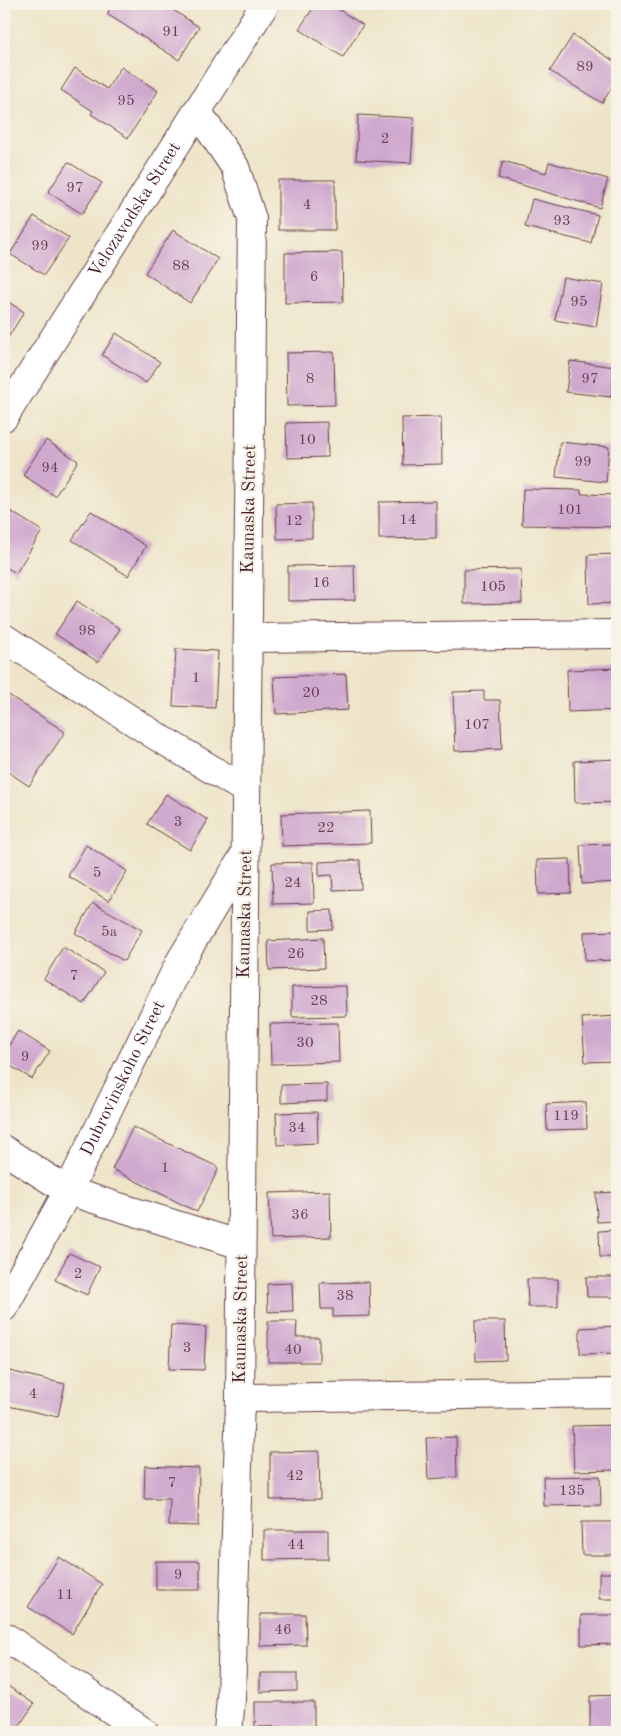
<svg xmlns="http://www.w3.org/2000/svg" width="621" height="1736" font-family="'Old Standard TT',serif">
<style>
.building{fill:#cfa8ce}
.lines{fill:none;stroke-linecap:round;stroke-linejoin:round}
.minor-casing{stroke:#633d43;stroke-width:30}
.minor{stroke:#fff;stroke-width:28}
.labels{text-anchor:middle;dominant-baseline:central;stroke-width:4.5;stroke-linejoin:round;paint-order:stroke}
.number-label{font-size:15px;fill:#6b4154}
.street-label{font-size:18px;fill:#4a1f2b;stroke:#f7f3e8}
</style>
<rect width="100%" height="100%" fill="#f7f3e8"/>
<filter id="ink" filterUnits="userSpaceOnUse"><feTurbulence type="fractalNoise" baseFrequency=".02" numOctaves="2"/><feDisplacementMap in="SourceGraphic" scale="10" xChannelSelector="R" yChannelSelector="G"/><feConvolveMatrix kernelMatrix="1 2 1 2 8 2 1 2 1" color-interpolation-filters="sRGB"/></filter>
<filter id="wash" filterUnits="userSpaceOnUse"><feTurbulence type="fractalNoise" baseFrequency=".0096" numOctaves="4" result="noise"/><feDisplacementMap in="SourceGraphic" scale="20" xChannelSelector="R" yChannelSelector="G"/><feGaussianBlur stdDeviation="1.12" result="paint"/><feColorMatrix in="noise" values="0 0 0 0 0 0 0 0 0 0 0 0 0 0 0 0 0 1.4 0 .05"/><feComposite in="paint" operator="in"/></filter>
<g filter="url(#wash)">
<rect width="100%" height="100%" fill="#eee5c9"/>
<g id="blocks">
<!-- building -->
<path class="building" d="M113,4H152L161,9L164,4L199,27L179,60L107,14Z
M316,4H330L363,25L343,57L299,29Z
M573,35L617,63V79L602,103L550,71Z
M121,67L158,91L128,138L91,114L93,111L61,90L75,68L107,89Z
M358,115L414,118L411,163L356,160Z
M503,161L546,173L549,162L608,179L600,208L498,178Z
M68,162L102,183L82,214L48,192Z
M278,180H335V230H278Z
M532,199L598,215L591,243L525,227Z
M34,216L69,238L44,275L10,254Z
M173,230L218,259L190,303L145,273Z
M342,252L343,302L285,303V253Z
M563,277L603,284L596,327L555,320Z
M4,299L24,312L4,344Z
M116,333L160,362L146,383L102,355Z
M334,352L335,405L287,406L286,353Z
M570,361L615,367L611,397L566,392Z
M441,417L442,464L403,465L402,418Z
M327,422L328,457L287,458L286,423Z
M46,440L78,461L55,496L23,475Z
M560,442L609,447L606,482L556,477Z
M523,489L581,490V494L617,495V527L522,525Z
M436,501V538L379,539V502Z
M312,503V538L277,539L276,504Z
M4,507L42,531L16,573L4,566Z
M91,511L146,546L128,576L72,540Z
M617,554V603L589,604L588,555Z
M354,565L355,600L288,601V566Z
M521,569L522,603L464,604V570Z
M77,601L120,629L98,662L55,634Z
M176,649L218,651L215,708L173,706Z
M617,668V710L568,712L567,670Z
M346,674L348,710L276,714L274,677Z
M484,691V700H500L502,749L455,751L453,692Z
M4,692L65,732L29,786L4,769Z
M617,759V802L575,803L574,761Z
M166,794L208,820L190,850L147,824Z
M370,811L371,843L282,846L281,814Z
M617,844V882L582,884L580,845Z
M86,845L127,871L109,901L68,876Z
M570,859L571,893L538,894L537,860Z
M360,860L361,889L333,890L332,875L319,876V862Z
M313,862L314,903L273,904L272,863Z
M93,903L142,930L124,961L75,933Z
M332,910L333,929L310,930V911Z
M617,931V960L585,961L584,932Z
M323,938L324,968L269,970L268,941Z
M63,947L104,972L84,1004L44,979Z
M346,986L347,1016L292,1017V987Z
M617,1016V1061L585,1062L582,1018Z
M338,1023L339,1062L271,1064L270,1024Z
M18,1031L50,1051L32,1079L4,1062V1053Z
M327,1084V1101L281,1103V1085Z
M586,1102L587,1129L547,1130L546,1104Z
M317,1112L318,1143L277,1145L276,1113Z
M133,1127L216,1166L218,1170L197,1212L112,1169Z
M330,1191L331,1237L271,1239L269,1193Z
M617,1192V1221L597,1222L596,1193Z
M617,1230V1257H600L599,1231Z
M69,1253L100,1267L87,1295L55,1280Z
M586,1277H617V1297H587Z
M527,1279H558V1307H528Z
M369,1282L370,1316L333,1317V1309H321L320,1283Z
M292,1283L293,1311L268,1312L267,1284Z
M268,1321H297L296,1337H319V1362H268Z
M475,1321H505L506,1360L476,1361Z
M171,1325L206,1327L204,1370L169,1369Z
M617,1326V1353L580,1354V1328Z
M5,1370L65,1384L58,1417L4,1405Z
M617,1425V1470L574,1471L572,1426Z
M456,1437L457,1477L428,1479L426,1438Z
M319,1451L320,1499L270,1500V1452Z
M145,1466L199,1468L198,1526L169,1525L170,1499H144Z
M600,1476L601,1505L544,1506L543,1477Z
M581,1522H617V1555H582Z
M264,1530H328V1559L264,1560Z
M59,1557L102,1584L72,1634L28,1607Z
M156,1561H200V1590H156Z
M599,1573H617V1599H599Z
M260,1614H305L306,1645L260,1646Z
M581,1615H617V1644L581,1645Z
M260,1673H297V1691L260,1692Z
M5,1684L34,1704L15,1732H4V1687Z
M617,1695V1732H590V1696Z
M255,1702H314V1726L255,1727Z"/>
</g>
</g>
<g filter="url(#ink)">
<use href="#blocks" fill-opacity="0" stroke="#633d43" stroke-width="1"/>
<g class="lines">
<!-- minor casing -->
<g class="minor-casing">
<g id="minor">
<path d="M197,111L235,167L252,219L240,1398L231,1698L228,1732"/>
<path id="s1" d="M4,417L265,4"/>
<path d="M4,638L153,734L246,790"/>
<path d="M248,638L617,634"/>
<path d="M4,1150L68,1191L241,1245"/>
<path id="s2" d="M4,1307L68,1191L181,960L245,854"/>
<path d="M240,1398L617,1393"/>
<path d="M4,1636L144,1732"/>
</g>
</g>
<!-- minor -->
<use href="#minor" class="minor"/>
</g>
</g>
<g class="labels">
<!-- number labels -->
<g class="number-label">
<text x="171" y="32">91</text>
<text x="585" y="67">89</text>
<text x="126" y="101">95</text>
<text x="385" y="139">2</text>
<text x="75" y="188">97</text>
<text x="307" y="205">4</text>
<text x="562" y="221">93</text>
<text x="40" y="246">99</text>
<text x="181" y="266">88</text>
<text x="314" y="277">6</text>
<text x="579" y="302">95</text>
<text x="310" y="379">8</text>
<text x="590" y="379">97</text>
<text x="307" y="440">10</text>
<text x="583" y="462">99</text>
<text x="50" y="468">94</text>
<text x="570" y="510">101</text>
<text x="408" y="520">14</text>
<text x="294" y="521">12</text>
<text x="321" y="583">16</text>
<text x="493" y="587">105</text>
<text x="87" y="631">98</text>
<text x="196" y="678">1</text>
<text x="311" y="693">20</text>
<text x="477" y="725">107</text>
<text x="178" y="822">3</text>
<text x="326" y="828">22</text>
<text x="97" y="873">5</text>
<text x="293" y="883">24</text>
<text x="109" y="932">5а</text>
<text x="296" y="954">26</text>
<text x="74" y="976">7</text>
<text x="319" y="1001">28</text>
<text x="305" y="1043">30</text>
<text x="25" y="1057">9</text>
<text x="566" y="1116">119</text>
<text x="297" y="1128">34</text>
<text x="165" y="1168">1</text>
<text x="300" y="1215">36</text>
<text x="78" y="1274">2</text>
<text x="345" y="1296">38</text>
<text x="187" y="1348">3</text>
<text x="293" y="1350">40</text>
<text x="33" y="1394">4</text>
<text x="295" y="1476">42</text>
<text x="172" y="1483">7</text>
<text x="572" y="1491">135</text>
<text x="296" y="1545">44</text>
<text x="178" y="1575">9</text>
<text x="65" y="1595">11</text>
<text x="283" y="1630">46</text>
</g>
<!-- street labels -->
<g class="street-label">
<text stroke="none"><textPath href="#s1" startOffset="245">Velozavodska Street</textPath></text>
<text transform="translate(249 509) rotate(-89)">Kaunaska Street</text>
<text transform="translate(245 914) rotate(-89)">Kaunaska Street</text>
<text stroke="none"><textPath href="#s2" startOffset="258">Dubrovinskoho Street</textPath></text>
<text transform="translate(241 1319) rotate(-89)">Kaunaska Street</text>
</g>
</g>
<!-- margin -->
<rect width="621" height="1736" fill="none" stroke="#f7f3e8" stroke-width="20"/>
</svg>
